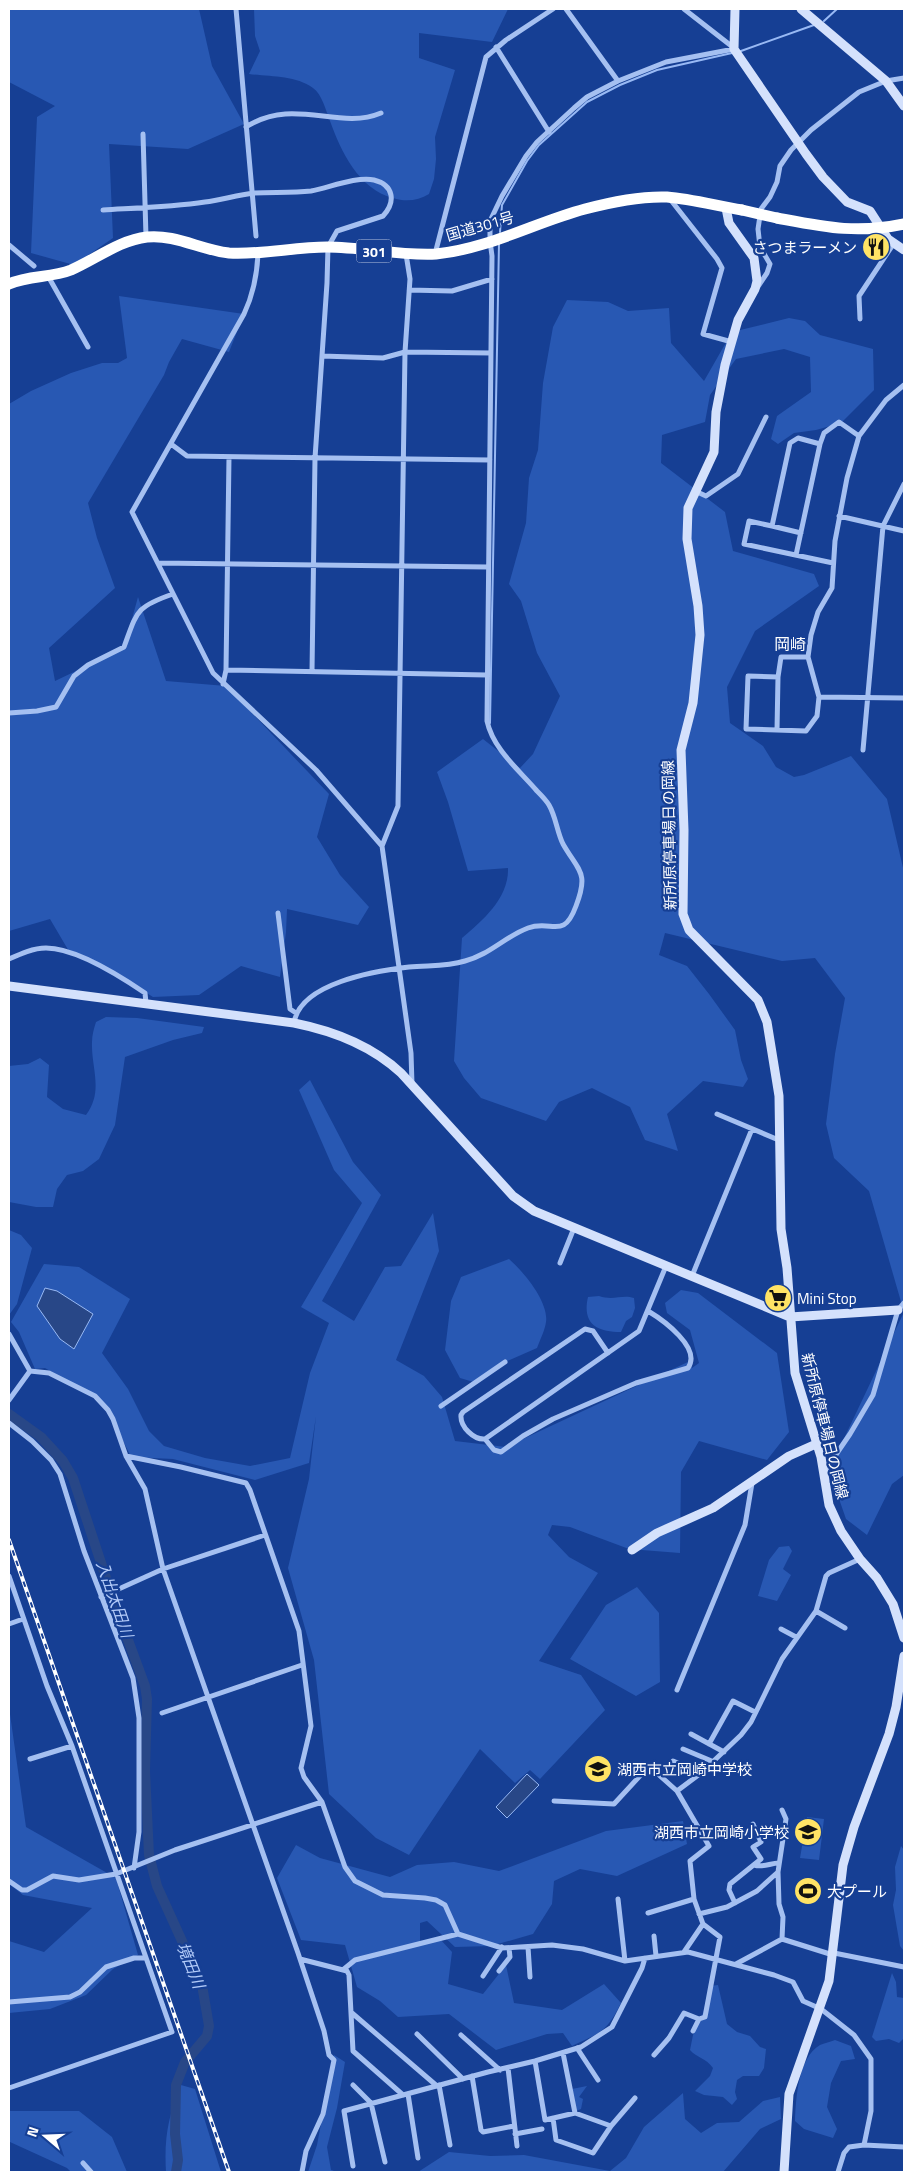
<svg xmlns="http://www.w3.org/2000/svg" width="913" height="2181" font-family="'Titillium Web','Noto Sans JP',sans-serif">
<style>
.green{fill:#2858b3}
.water{fill:#284787;stroke:#98b9f4}
.lines{fill:none;stroke-linecap:round;stroke-linejoin:round}
.stream{stroke:#98b9f4;stroke-width:2}
.river{stroke:#284787;stroke-width:10}
.street{stroke:#a5c0f1;stroke-width:5}
.secondary{stroke:#d4e1fc;stroke-width:9}
.highway{stroke:#fff;stroke-width:11}
.rail-casing{stroke:#fff;stroke-width:4}
.rail{stroke:#163f94;stroke-width:2;stroke-dasharray:5.5;stroke-linecap:butt}
.highway-bridge{stroke:#fff;stroke-width:11}
.labels{text-anchor:middle;dominant-baseline:central;stroke-width:4.5;stroke-linejoin:round;paint-order:stroke}
.shield{fill:#163f94;stroke:#b9c5df;stroke-width:1}
.shield-label{font-size:14px;font-weight:bold;fill:#fff}
.street-label{font-size:15px;fill:#fff;stroke:#163f94}
.poi-label{font-size:15px;fill:#fff;stroke:#163f94;text-anchor:start}
.neighbourhood-label{font-size:16px;fill:#fff;stroke:#163f94}
.water-label{font-size:16px;font-style:italic;fill:#b2caf8;stroke:#163f94}
</style>
<rect width="100%" height="100%" fill="#163f94"/>
<!-- green -->
<path class="green" d="M9,9H199L212,66L244,124L188,149L109,144L113,238L74,265L31,253L37,117L55,106L9,82Z
M254,9H508L492,42L419,33V58L455,70L435,137L436,159L434,179L429,194C418,201 405,202 393,198C359,189 341,152 330,121C326,111 322,94 313,88C295,75 270,77 249,74L260,51L255,36Z
M119,296L244,314L229,352L182,339L169,362L164,375L88,503L97,538L115,588L49,648L55,681L124,648L138,597L166,681L226,686L329,794L317,837L340,875L369,907L358,925L287,909L286,932L280,977L241,966L199,995L153,997L110,970L70,953L50,919L9,931V404L31,391L71,373L102,363H118L127,358Z
M567,300L608,302L628,311L669,308L671,343L704,381L732,332L789,318L805,321L820,335L873,349L874,390L841,423L816,430L794,433L778,444L771,439L777,416L811,392L810,357L784,349L736,359L710,395L705,422L662,435L661,463L725,512L733,551L814,574L819,586L755,631L727,687L730,723L763,746L776,767L794,777L804,775L851,756L887,799L904,872V1475L892,1484L867,1535L846,1519L829,1470L904,1312L869,1191L834,1158L826,1124L835,1054L845,998L815,958L782,961L665,933L659,955L687,966L709,994L735,1030L741,1060L748,1079L743,1087L703,1081L667,1114L678,1151L645,1140L630,1107L592,1088L559,1102L546,1121L481,1098L464,1078L454,1061L462,938C483,920 509,898 508,868L468,871L448,802L437,772L483,739L520,768L533,754L560,696L537,653L521,601L509,584L526,523L529,478L538,450L543,383L553,327Z
M106,1017L137,1018L204,1027L202,1033L173,1040L125,1057L115,1125L99,1159L83,1171L67,1175L57,1189L53,1207H36L9,1202V1066L28,1064L40,1058L49,1065L47,1097L63,1109L86,1115C104,1091 91,1068 92,1042C92,1035 94,1028 96,1022Z
M310,1080L353,1162L381,1195L322,1301L354,1321L385,1267L401,1266L433,1213L439,1251L396,1360L424,1376L442,1397L455,1441L506,1447L690,1361L692,1368L699,1363L690,1330L667,1313L665,1303L681,1290L698,1293L777,1353L789,1432L767,1460L699,1441L681,1472L680,1553L629,1549L570,1527L552,1525L548,1535L569,1557L598,1573L539,1661L581,1675L605,1710L540,1779L530,1770L515,1783L480,1749L409,1855L376,1838L329,1794L314,1660L288,1568L309,1479L316,1416L309,1463L255,1480L173,1459L131,1457L108,1410L89,1393L45,1368L35,1369L19,1332L11,1322L44,1264L79,1267L130,1299L102,1353L128,1389L149,1431L164,1446L205,1458L250,1466L290,1458L310,1373L329,1323L301,1307L362,1203L334,1170L299,1090Z
M9,1230L21,1235L32,1248L17,1304L9,1315Z
M509,1259C523,1271 549,1302 546,1322C545,1330 540,1340 537,1348L505,1362L477,1383L460,1378L445,1350L451,1301L461,1277Z
M599,1296C614,1301 622,1294 634,1298L635,1308L632,1317L626,1321L621,1332C596,1332 582,1323 588,1297Z
M789,1546L792,1551L783,1569L791,1575L777,1601L758,1596L769,1560L779,1547Z
M637,1587L659,1613L660,1682L636,1696L570,1659L606,1605Z
M9,1707L26,1827L116,1878L138,1955L113,1969L86,1995L50,2009L9,2013V1941L44,1952L92,1908L23,1895L9,1884Z
M807,1817L824,1819L819,1860L800,1858Z
M683,1821L687,1844L617,1876L580,1869L554,1881L552,1904L533,1934L491,1946L455,1947L427,1921L420,1923V1942L440,1939L452,1952L448,1984L483,1994L506,1965L514,2003L562,2010L604,1984L621,2003C606,2033 601,2032 572,2046L563,2033L547,2034L496,2050L449,2014L398,2017L380,2001L357,1987L345,1945L301,1940L277,1878L296,1845L320,1858L390,1877L417,1865L454,1862L499,1871L606,1831Z
M901,1846L904,1850V1951L900,1946L893,1905L896,1890L895,1867Z
M892,1973L896,1982L897,1997L904,1998V2038L899,2043L889,2039L876,2041L872,2037Z
M718,1985L727,2024L737,2032L750,2036L760,2047L766,2049L764,2068L759,2076H743L737,2080L735,2092L737,2099L732,2105L723,2097L704,2095L695,2091L710,2076L713,2068C706,2058 697,2058 690,2050L693,2035L703,2013L710,1986Z
M835,2040L851,2046L855,2059L841,2061L831,2083L827,2107L837,2129L833,2138L804,2129L795,2121C796,2098 798,2058 820,2045C824,2043 831,2042 835,2040Z
M334,2055L345,2062L337,2108L327,2147L331,2170L337,2172H308L317,2145Z
M181,2085L195,2089L221,2172H166C164,2139 168,2116 181,2085Z
M587,2086L579,2097L583,2099L581,2109L576,2111L572,2089Z
M683,2093L685,2119L701,2133L717,2123L739,2122L763,2101L780,2097L781,2119L760,2129L723,2172H418L449,2152L490,2156L524,2155L610,2171L626,2158L644,2127Z
M9,2111H79L112,2137L127,2172H71L67,2168L10,2142L9,2144Z"/>
<!-- water -->
<path class="water" d="M45,1288L57,1291L93,1314L74,1349L60,1339L37,1306Z
M527,1774L539,1785L507,1818L496,1807Z
M798,1883L819,1886L817,1900L796,1898Z"/>
<g class="lines">
<!-- stream -->
<path class="stream" d="M824,21L837,9
M741,51L814,25
M500,232L502,205L527,161L539,145L587,102L620,85L657,70L732,53
M490,723L499,243"/>
<!-- river -->
<path class="river" d="M9,1414L41,1437L63,1461L73,1478L114,1602L145,1686L147,1699L145,1771L149,1855L157,1886L202,1985L209,2026L207,2036L185,2062L176,2085L175,2134L178,2160L176,2172"/>
<!-- street -->
<path class="street" d="M236,9L256,236
M566,9L618,81
M684,9L734,48
M496,47L549,132
M246,127C294,96 338,131 381,113
M143,134L146,237
M670,199L717,259L722,268L703,334L732,342
M103,210C137,208 172,207 205,202C221,200 237,195 254,193C273,192 292,193 311,191C328,188 357,176 374,180C394,185 396,202 383,216L337,231L328,247L327,283L315,458L312,672
M9,245L34,266
M258,254C257,275 253,295 244,314L132,512L213,673L316,770L382,846L411,1053L412,1084
M435,254L486,57L506,40L553,9
M48,276L88,347
M757,288L767,273L770,264L760,247L758,229L761,209L770,197L777,182L780,166L791,150L811,130L859,92L886,81L904,78
M409,290L452,291L492,279
M860,319L859,296L894,243
M322,356L383,358L405,352L491,353
M171,444L187,456L490,460
M695,491L706,496L738,474L766,417
M839,516L904,531
M772,526L801,533
M796,555L820,444
M159,563L488,567
M833,563L744,544L749,521L772,526L790,443L798,438L820,444L824,433L839,422L859,436
M808,657H781L778,677L748,676L746,729L806,731L817,716L819,697L808,657L811,635L818,612L832,588L835,541L847,478L859,436L886,400L904,385
M226,670L487,675
M223,684L226,670L229,457
M819,697L904,698
M9,713L37,711L56,707L74,676L88,665L124,647C137,612 135,607 173,594
M777,730L778,677
M863,750L883,526L904,484
M382,846L398,806L405,352L410,279L406,254
M278,913L290,1009L296,1013
M9,959C20,954 33,948 46,948C76,948 120,976 145,993L146,1003
M294,1023C300,983 375,971 409,967C428,965 446,967 465,961C489,955 506,936 528,928C552,919 563,941 576,906C589,872 579,872 563,844C557,832 556,817 549,805C546,800 541,795 537,791C519,770 493,749 487,721L492,256L490,241V221L502,196L526,156L537,142L574,108L587,97L618,81L666,62L734,49
M717,1114L781,1141
M560,1263L574,1228
M692,1276L752,1129
M648,1311C663,1320 702,1348 688,1368L636,1383L553,1419L523,1436L501,1452L494,1450L485,1439L639,1331L666,1266
M9,1334L30,1371L49,1373L95,1396L108,1410L113,1419L126,1456L145,1489L163,1569L298,1953L324,2031L329,2055L334,2060L323,2114L306,2151L302,2172
M9,1400L30,1371
M441,1406L505,1362
M9,1423L32,1441L51,1460L60,1474L84,1551L133,1678L139,1718V1832L134,1868
M485,1439C474,1440 460,1427 461,1415L463,1412L585,1329L593,1331L608,1353
M126,1456L181,1467L246,1483L250,1490L299,1631L311,1726L301,1768L304,1777L322,1802L345,1867L355,1881L383,1895L425,1898L436,1900L445,1905L458,1934L502,1948L552,1945L583,1949L625,1961L688,1952L774,1975L793,1982L803,2001L821,2009L854,2035L871,2059V2111L864,2145
M824,1472L850,1434L873,1395L898,1310L904,1303
M9,1576L47,1686L72,1746L172,2032L9,2088
M101,1597L163,1569L265,1535
M816,1611L845,1628
M9,1624L23,1619
M781,1629L796,1637
M677,1690L745,1525L752,1483
M162,1713L302,1665
M691,1734L724,1752
M709,1744L733,1701L755,1712
M683,1749L714,1762
M30,1759L72,1746
M673,1761L701,1773L741,1735L751,1722L782,1659L816,1611L826,1576L829,1573L860,1559
M677,1791L709,1846L690,1861L694,1899L703,1924L684,1952
M554,1801L614,1804L649,1766L677,1791L701,1773
M754,1865C764,1868 770,1863 779,1863
M778,1872L779,1904L783,1917L782,1939L833,1955
M9,1881L22,1890H27L53,1876L79,1880L116,1874L175,1850L322,1802
M618,1899L625,1961
M735,1903L729,1890L730,1884L761,1859L753,1847L761,1842L753,1824
M648,1913L694,1899
M699,1914L727,1907L757,1891L778,1872L786,1819L782,1810
M654,1936L656,1956
M528,1947L530,1977
M834,1953L904,1967
M300,1959L347,1971L349,1975L353,2051L403,2095
M736,1964L782,1939
M344,1969L355,1960L458,1934
M499,1971L510,1957L509,1948
M483,1976L502,1947
M9,2002L70,1997L80,1992L106,1967L134,1958H146
M352,2013L437,2086
M693,2031L699,2019
M417,2034L463,2079
M461,2035L500,2070
M577,2048L598,2080
M654,2055L669,2038L684,2013L699,2019L705,2017L720,1937L703,1924
M535,2061L545,2120L575,2113L563,2053
M508,2068L517,2146
M472,2076L481,2130L483,2132L514,2126
M353,2085L371,2103L385,2162
M439,2085L450,2145
M408,2094L418,2158
M575,2113L611,2126L635,2098
M553,2118L556,2140L593,2153L611,2126
M515,2134L542,2129
M83,2163L91,2172
M353,2166L344,2111L488,2072L535,2061L581,2047L612,2027L642,1968L645,1958
M838,2172L844,2153L849,2147L864,2145L904,2147"/>
<!-- secondary -->
<path class="secondary" d="M735,9L734,49L806,154L823,177L847,202L870,211L888,239L904,250
M801,9L886,81L904,106
M726,208L729,223L754,258L757,281L755,289L738,320L725,365L716,412L714,452L688,508L687,539L698,606L700,635L693,703L681,750L684,830L683,914L689,930L758,1000L767,1022L779,1096L781,1229L787,1268L795,1373L821,1457L829,1505L841,1531L860,1559L877,1578L893,1604L904,1638
M9,986L294,1023C334,1031 372,1046 401,1073L513,1196L534,1211L790,1317L898,1310
M632,1550L657,1533L713,1508L789,1456L816,1444
M784,2172L789,2094L829,1981L843,1865L854,1827L889,1734L896,1707L904,1656"/>
<!-- highway -->
<path class="highway" d="M777,218C825,227 856,234 904,224
M9,284C29,275 51,278 71,270C96,259 120,240 147,237C175,234 201,250 229,253C262,255 294,247 327,247C363,247 400,256 436,254C488,249 536,222 585,209C611,202 640,196 667,197C692,199 717,206 742,210"/>
<!-- rail casing -->
<g class="rail-casing">
<path id="rail" d="M9,1540L229,2172"/>
</g>
<!-- rail -->
<use href="#rail" class="rail"/>
<!-- highway-bridge -->
<path class="highway-bridge" d="M742,210L777,218"/>
</g>
<!-- icons -->
<defs>
<g id="restaurant-disc" transform="scale(1.4375)"><circle r="9.5" fill="#ffe365" stroke="#163f94"/><path d="M-5-6h1v4h1v-4h1v4h1v-4h1v5L-1.5 .5V6h-2V.5L-5-1ZM5-6V6H3V1.5H1.5Q1.5-4 5-6Z" fill="#111"/></g>
<g id="supermarket-disc" transform="scale(1.4375)"><circle r="9.5" fill="#ffe365" stroke="#163f94"/><path d="M-6-5.5h2.5l.6 2H6L4.5 2H-2.5L-4.4-4H-6ZM-1.5 3.2a1.3 1.3 0 1 0 .1 0ZM3 3.2a1.3 1.3 0 1 0 .1 0Z" fill="#111"/></g>
<g id="school-disc" transform="scale(1.4375)"><circle r="9.5" fill="#ffe365" stroke="#163f94"/><path d="M0-5L7-2L0 1L-7-2ZM-4 1L0 2.5L4 1V4Q0 6-4 4Z" fill="#111"/></g>
<g id="stadium-disc" transform="scale(1.4375)"><circle r="9.5" fill="#ffe365" stroke="#163f94"/><path d="M0-5a6.5 5 0 1 0 0 10a6.5 5 0 1 0 0-10ZM-3.5-1.8h7v3.6h-7Z" fill="#111"/></g>
</defs>
<g fill-rule="evenodd">
<use href="#restaurant-disc" x="876" y="247"/>
<use href="#supermarket-disc" x="778" y="1298"/>
<use href="#school-disc" x="598" y="1769"/>
<use href="#school-disc" x="808" y="1832"/>
<use href="#stadium-disc" x="808" y="1891"/>
</g>
<g class="labels">
<!-- shield labels -->
<rect class="shield" x="356.5" y="239.5" width="35" height="23" rx="4"/>
<g class="shield-label">
<text x="374" y="251">301</text>
</g>
<!-- street labels -->
<g class="street-label">
<text transform="translate(480 226) rotate(-16)">国道301号</text>
<text transform="translate(669 835) rotate(-91)">新所原停車場日の岡線</text>
<text transform="translate(825 1426) rotate(76)">新所原停車場日の岡線</text>
</g>
<!-- poi labels -->
<g class="poi-label">
<text x="857" y="247" text-anchor="end">さつまラーメン</text>
<text x="797" y="1298">Mini Stop</text>
<text x="617" y="1769">湖西市立岡崎中学校</text>
<text x="789" y="1832" text-anchor="end">湖西市立岡崎小学校</text>
<text x="827" y="1891">大プール</text>
</g>
<!-- neighbourhood labels -->
<g class="neighbourhood-label">
<text x="790" y="644">岡崎</text>
</g>
<!-- water labels -->
<g class="water-label">
<text transform="translate(115 1599) rotate(71)">入出太田川</text>
<text transform="translate(191 1965) rotate(68)">境田川</text>
</g>
</g>
<!-- border -->
<rect width="913" height="2181" fill="none" stroke="#ffffff" stroke-width="20"/>
<!-- north arrow -->
<g transform="translate(45 2136) rotate(289)" stroke="#163f94" stroke-width="4" paint-order="stroke">
<path d="M0-4L9 19L0 12L-9 19Z" fill="#ffffff"/>
<text y="-8" font-size="14" font-weight="bold" text-anchor="middle" fill="#ffffff">N</text>
</g>
</svg>
